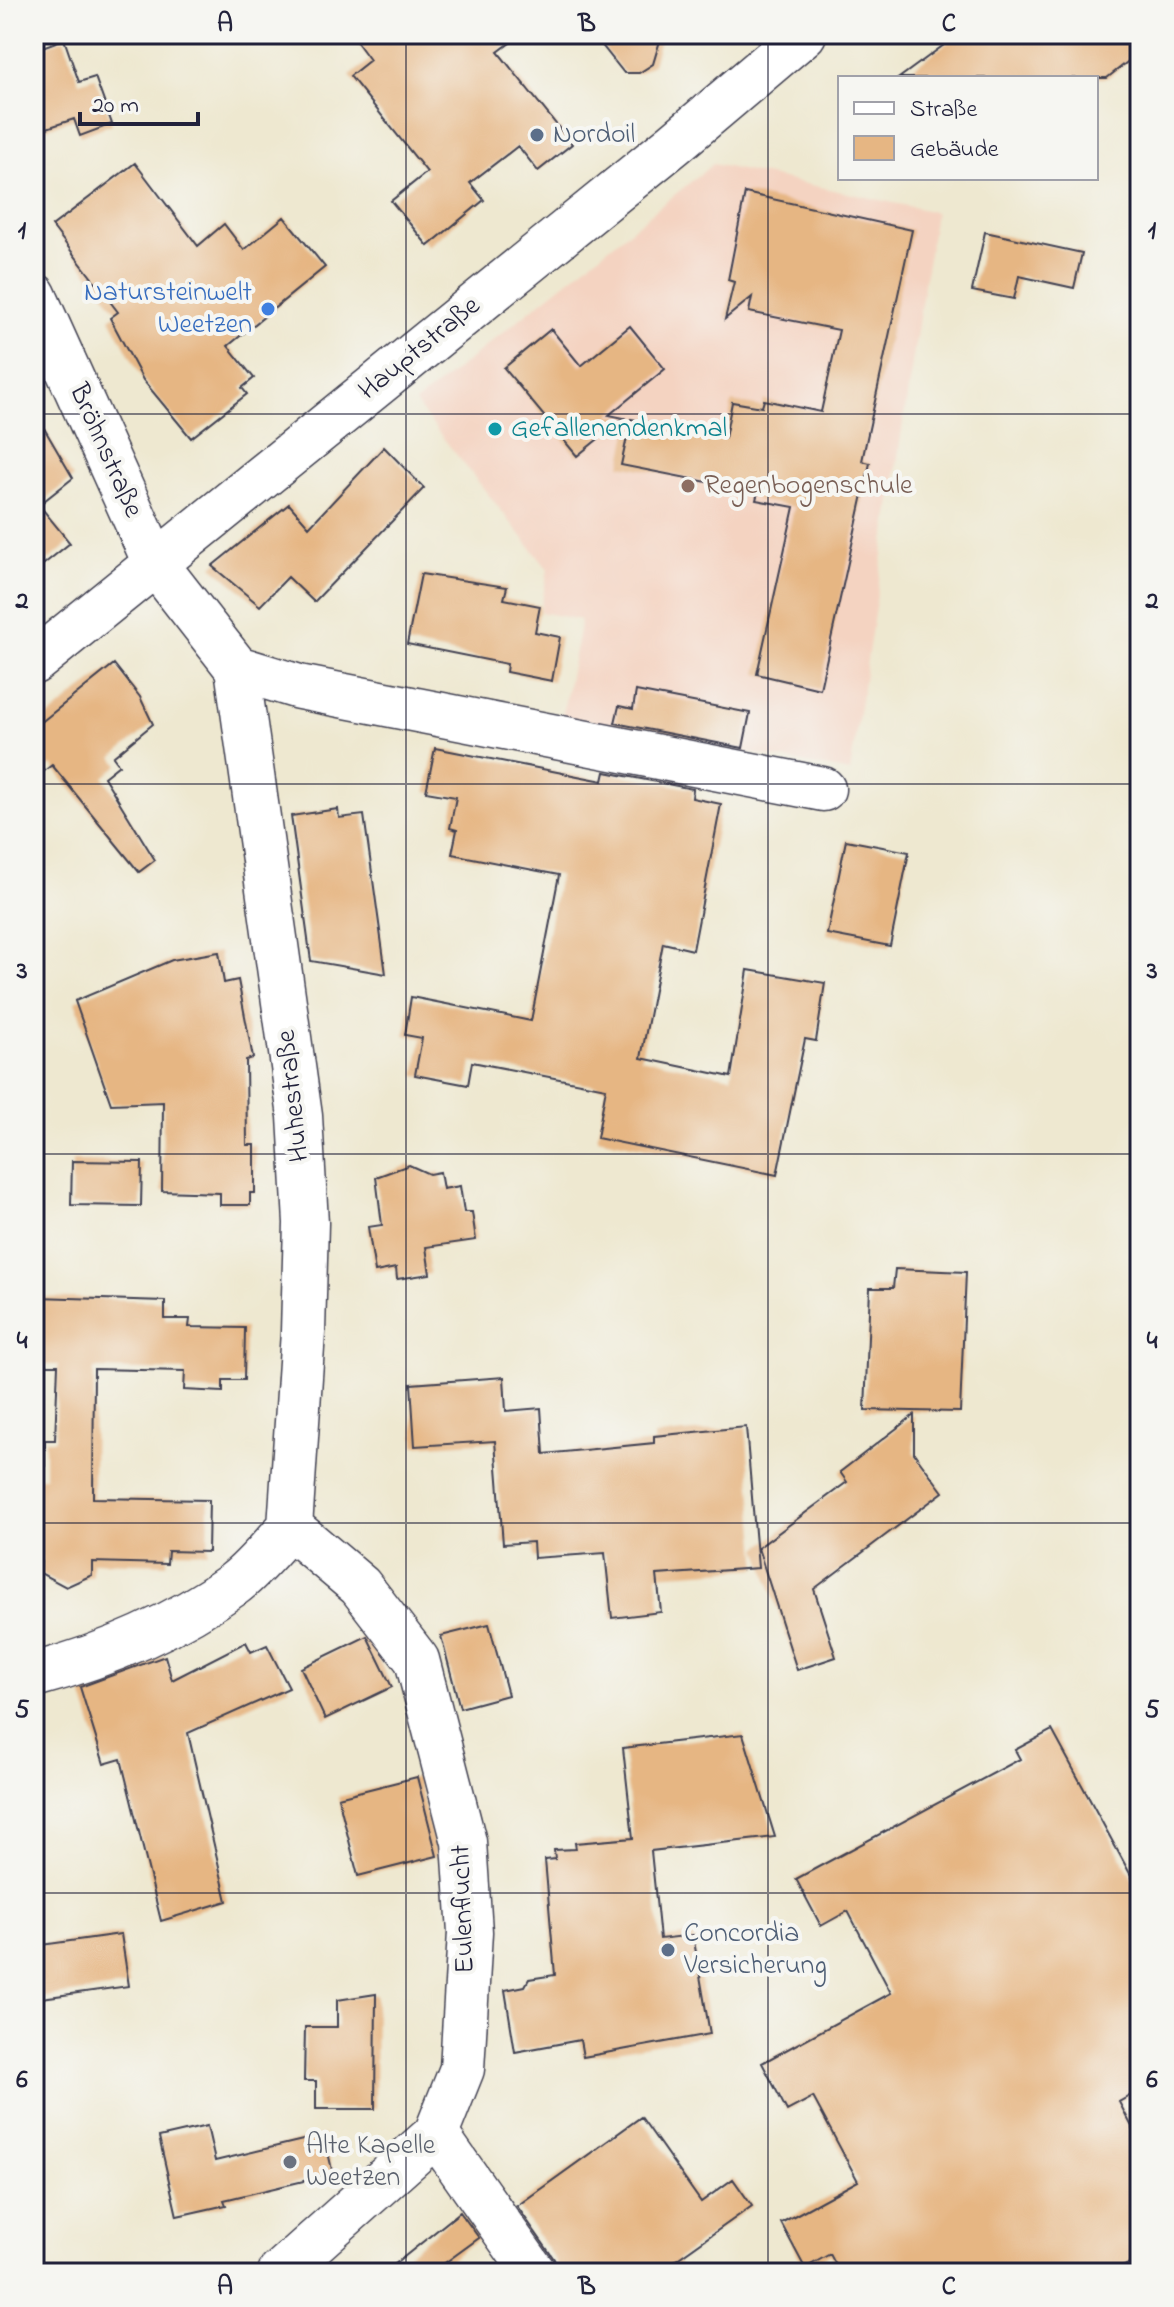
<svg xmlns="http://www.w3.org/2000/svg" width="1174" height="2307" font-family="'Indie Flower',sans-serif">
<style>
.built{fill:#f4d3c1}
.building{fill:#e6b683}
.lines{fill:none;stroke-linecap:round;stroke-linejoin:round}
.minor-casing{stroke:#414051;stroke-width:47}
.minor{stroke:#fff;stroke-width:44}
.grid{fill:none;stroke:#22223b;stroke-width:2;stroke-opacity:0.55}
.service-dot{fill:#5c6f8a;stroke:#f6f6f2;stroke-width:3}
.shop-dot{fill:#3f7fe0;stroke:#f6f6f2;stroke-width:3}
.culture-dot{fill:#0f9aa8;stroke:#f6f6f2;stroke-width:3}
.education-dot{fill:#8d6e63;stroke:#f6f6f2;stroke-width:3}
.worship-dot{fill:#6b7280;stroke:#f6f6f2;stroke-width:3}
.labels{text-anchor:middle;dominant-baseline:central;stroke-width:8;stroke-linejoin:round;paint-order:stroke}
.service-label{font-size:28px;fill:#4e5e75;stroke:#f6f6f2;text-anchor:start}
.shop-label{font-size:28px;fill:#366cbe;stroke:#f6f6f2;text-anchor:end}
.street-label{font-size:28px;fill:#22223b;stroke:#f6f6f2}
.culture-label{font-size:28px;fill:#0d838f;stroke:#f6f6f2;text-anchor:start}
.education-label{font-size:28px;fill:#785e54;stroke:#f6f6f2;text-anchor:start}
.worship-label{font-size:28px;fill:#5b616d;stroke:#f6f6f2;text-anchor:start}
.neatline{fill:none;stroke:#22223b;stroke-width:3}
.grid-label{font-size:26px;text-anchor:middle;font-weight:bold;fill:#22223b}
</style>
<rect width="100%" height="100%" fill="#f6f6f2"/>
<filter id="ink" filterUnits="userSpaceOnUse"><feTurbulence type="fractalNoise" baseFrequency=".0125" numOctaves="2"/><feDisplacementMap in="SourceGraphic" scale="16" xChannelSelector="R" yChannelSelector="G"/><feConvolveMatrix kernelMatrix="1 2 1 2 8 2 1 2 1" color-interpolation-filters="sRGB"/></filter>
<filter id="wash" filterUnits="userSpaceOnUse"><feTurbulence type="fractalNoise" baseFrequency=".006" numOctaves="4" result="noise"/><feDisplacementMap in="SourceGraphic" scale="32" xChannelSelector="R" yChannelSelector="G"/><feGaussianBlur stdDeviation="1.8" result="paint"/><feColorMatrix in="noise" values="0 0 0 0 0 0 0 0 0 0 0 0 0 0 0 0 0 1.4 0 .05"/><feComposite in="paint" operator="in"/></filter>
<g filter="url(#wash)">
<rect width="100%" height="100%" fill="#eee8d0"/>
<!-- built -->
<path class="built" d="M713,164L935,212L850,772L562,717L581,620L540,612L548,569L415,403Z"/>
<g id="blocks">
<!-- building -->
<path class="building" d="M351,34H522L498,52L572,144L538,171L518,146L470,183L484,200L428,246L391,201L427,172L350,76L370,60Z
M593,34H662L653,64L639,73H624Z
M959,34H1140V52L1107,78H899Z
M64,39L79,82L95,77L112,124L80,136L74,119L44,129L41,122L34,125V50Z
M135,163L198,246L224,224L244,250L284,217L325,267L228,346L254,378L242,388L247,394L191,438L143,380L110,318L118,312L52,226Z
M745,193L912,230L862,461L870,463L820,689L757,674L794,507L756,500L758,492L621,465L631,419L725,438L732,402L762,407L764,400L821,412L839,330L749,312L752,297L725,319L734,282L728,280Z
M985,232L1082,253L1074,288L1019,276L1014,299L972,291Z
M630,326L665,369L609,415L624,418L577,456L504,368L551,329L581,366Z
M34,411L73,478L39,505L70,543L34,572Z
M384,447L424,488L314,602L288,577L260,606L212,566L289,504L309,527Z
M421,574L507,587L504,599L540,606L535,632L560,637L552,681L506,672L507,664L407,644Z
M114,664L140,697L153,724L113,757L119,765L104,777L155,860L139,872L52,765L34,779V728Z
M636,691L750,713L743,748L615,723L619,706L633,709Z
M435,748L603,781L605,772L693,789L692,798L721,804L693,950L663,943L641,1058L731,1077L748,970L825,983L816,1041L805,1039L777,1175L597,1138L606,1088L472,1062L468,1085L415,1075L422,1038L405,1035L411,997L531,1021L559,875L452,854L457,830L450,828L456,797L426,792Z
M338,809L339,818L364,815L386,974L311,961L291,816Z
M846,840L909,852L890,946L827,934Z
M219,952L224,983L238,980L253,1058L246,1060L247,1145H255V1193H250V1205H220V1193L162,1191L163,1102L111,1104L75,1001L172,960Z
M72,1161L142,1162L141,1206L71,1205Z
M409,1165L429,1174L440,1172L443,1189L460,1186L464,1212H472L476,1240L426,1247L430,1274L397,1279L396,1268L375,1272L368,1227L382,1225L376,1177Z
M895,1269L966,1272L960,1412L865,1410L870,1288H893Z
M37,1297L165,1301V1319H190L189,1327L245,1328L244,1380H223V1392L184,1390L185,1371L94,1369L93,1498L209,1500L208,1552L168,1551L167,1564L92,1562V1575L66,1587L40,1573L41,1556H34V1477H45V1440H55L58,1365H35Z
M504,1377L506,1411L541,1408L544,1454L654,1443V1436L746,1427L758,1568L657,1575L661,1612L612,1618L605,1553L534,1558L533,1542L503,1544L495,1441L415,1446L411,1384Z
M914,1415V1453L943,1492L814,1589L836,1657L797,1670L758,1548L847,1482L840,1472Z
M489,1624L508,1695L460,1708L441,1636Z
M367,1636L392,1687L325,1719L301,1668Z
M246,1642L251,1652L267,1645L289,1688L188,1733L227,1901L161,1921L121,1759L104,1764L80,1687L165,1656L172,1680Z
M1052,1730L1140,1892V2090L1119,2102L1140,2142V2258L1111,2273H840L830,2254L805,2268L781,2223L858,2181L813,2097L787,2111L762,2063L891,1993L848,1911L821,1926L796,1879L1020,1759L1015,1750Z
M743,1734L775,1837L651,1851L660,1939L693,1935L710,2034L583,2057L580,2040L515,2052L505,1990L525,1986L529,1979L555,1975L545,1860L555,1859L554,1850L576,1849L575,1843L633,1838L623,1748Z
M417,1777L437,1856L358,1876L338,1797Z
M121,1934L129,1986L34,1999V1946Z
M376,1994L375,2109H316V2081H304L305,2027H337V2000Z
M641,2117L701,2202L733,2179L752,2206L676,2260L685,2273H559L554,2259L517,2206Z
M207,2126L215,2161L324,2135L333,2174L224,2200L226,2205L177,2216L159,2137Z
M460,2212L479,2238L431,2273H384Z"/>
</g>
</g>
<g filter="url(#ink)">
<use href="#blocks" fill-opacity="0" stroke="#414051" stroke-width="2"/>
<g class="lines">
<!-- minor casing -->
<g class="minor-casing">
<path id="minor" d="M34,295L155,563L237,668L300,1116L306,1223L303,1332L290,1527
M34,662L674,144L804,34
M237,668L299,687L823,789
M34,1675C105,1656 174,1627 234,1584C254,1569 272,1546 290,1527
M436,2134L534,2273
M280,2273L436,2134L462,2069L470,1932L464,1842L417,1660L360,1586L290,1527"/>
</g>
<!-- minor -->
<use href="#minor" class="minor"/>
</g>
</g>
<!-- grid -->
<path class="grid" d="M406,34V2273M768,34V2273M34,414H1140M34,784H1140M34,1154H1140M34,1523H1140M34,1893H1140"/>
<!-- markers -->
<g class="service-dot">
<circle cx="537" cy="135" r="8"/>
<circle cx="668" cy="1950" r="8"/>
</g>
<circle class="shop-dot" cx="268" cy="309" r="8"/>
<circle class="culture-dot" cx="495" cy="429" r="8"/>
<circle class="education-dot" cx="688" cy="486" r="8"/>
<circle class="worship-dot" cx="290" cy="2162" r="8"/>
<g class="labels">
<!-- service labels -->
<g class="service-label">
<text x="553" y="135">Nordoil</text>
<text x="684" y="1934">Concordia<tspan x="684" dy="32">Versicherung</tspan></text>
</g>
<!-- shop labels -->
<g class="shop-label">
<text x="252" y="293">Natursteinwelt<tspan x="252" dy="32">Weetzen</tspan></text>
</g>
<!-- street labels -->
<g class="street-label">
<text transform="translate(420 349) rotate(-39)">Hauptstraße</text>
<text transform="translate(105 451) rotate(66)">Bröhnstraße</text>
<text transform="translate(294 1096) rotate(-96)">Huhestraße</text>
<text transform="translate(464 1909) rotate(-92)">Eulenflucht</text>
</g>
<!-- culture labels -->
<g class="culture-label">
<text x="511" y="429">Gefallenendenkmal</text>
</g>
<!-- education labels -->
<g class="education-label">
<text x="704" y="486">Regenbogenschule</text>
</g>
<!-- worship labels -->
<g class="worship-label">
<text x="306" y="2146">Alte Kapelle<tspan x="306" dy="32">Weetzen</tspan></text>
</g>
</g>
<!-- margin -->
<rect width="1174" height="2307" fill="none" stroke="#f6f6f2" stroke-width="88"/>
<!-- legend -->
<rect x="838" y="76" width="260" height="104" fill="#f6f6f2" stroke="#a1a1a9" stroke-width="2"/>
<rect x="854" y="102" width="40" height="12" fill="#ffffff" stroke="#a1a1a9" stroke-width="2"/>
<text x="910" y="116" font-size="24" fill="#22223b">Straße</text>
<rect x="854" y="136" width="40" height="24" fill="#e6b683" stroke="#a1a1a9" stroke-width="2"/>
<text x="910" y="156" font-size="24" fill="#22223b">Gebäude</text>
<!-- scale -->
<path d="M80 112v12h118v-12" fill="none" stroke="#22223b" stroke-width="4"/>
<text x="92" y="112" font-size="24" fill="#22223b" stroke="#f6f6f2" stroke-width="6" paint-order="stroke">20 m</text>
<rect x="44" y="44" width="1086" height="2219" class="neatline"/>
<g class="grid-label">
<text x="225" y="31">A</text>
<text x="587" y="31">B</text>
<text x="949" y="31">C</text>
<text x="22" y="238">1</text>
<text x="1152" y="238">1</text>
<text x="22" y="608">2</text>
<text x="1152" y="608">2</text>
<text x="22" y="978">3</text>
<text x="1152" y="978">3</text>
<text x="22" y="1348">4</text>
<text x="1152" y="1348">4</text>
<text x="22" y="1717">5</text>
<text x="1152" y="1717">5</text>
<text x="22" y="2087">6</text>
<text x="1152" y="2087">6</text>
<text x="225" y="2294">A</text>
<text x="587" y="2294">B</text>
<text x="949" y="2294">C</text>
</g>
</svg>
